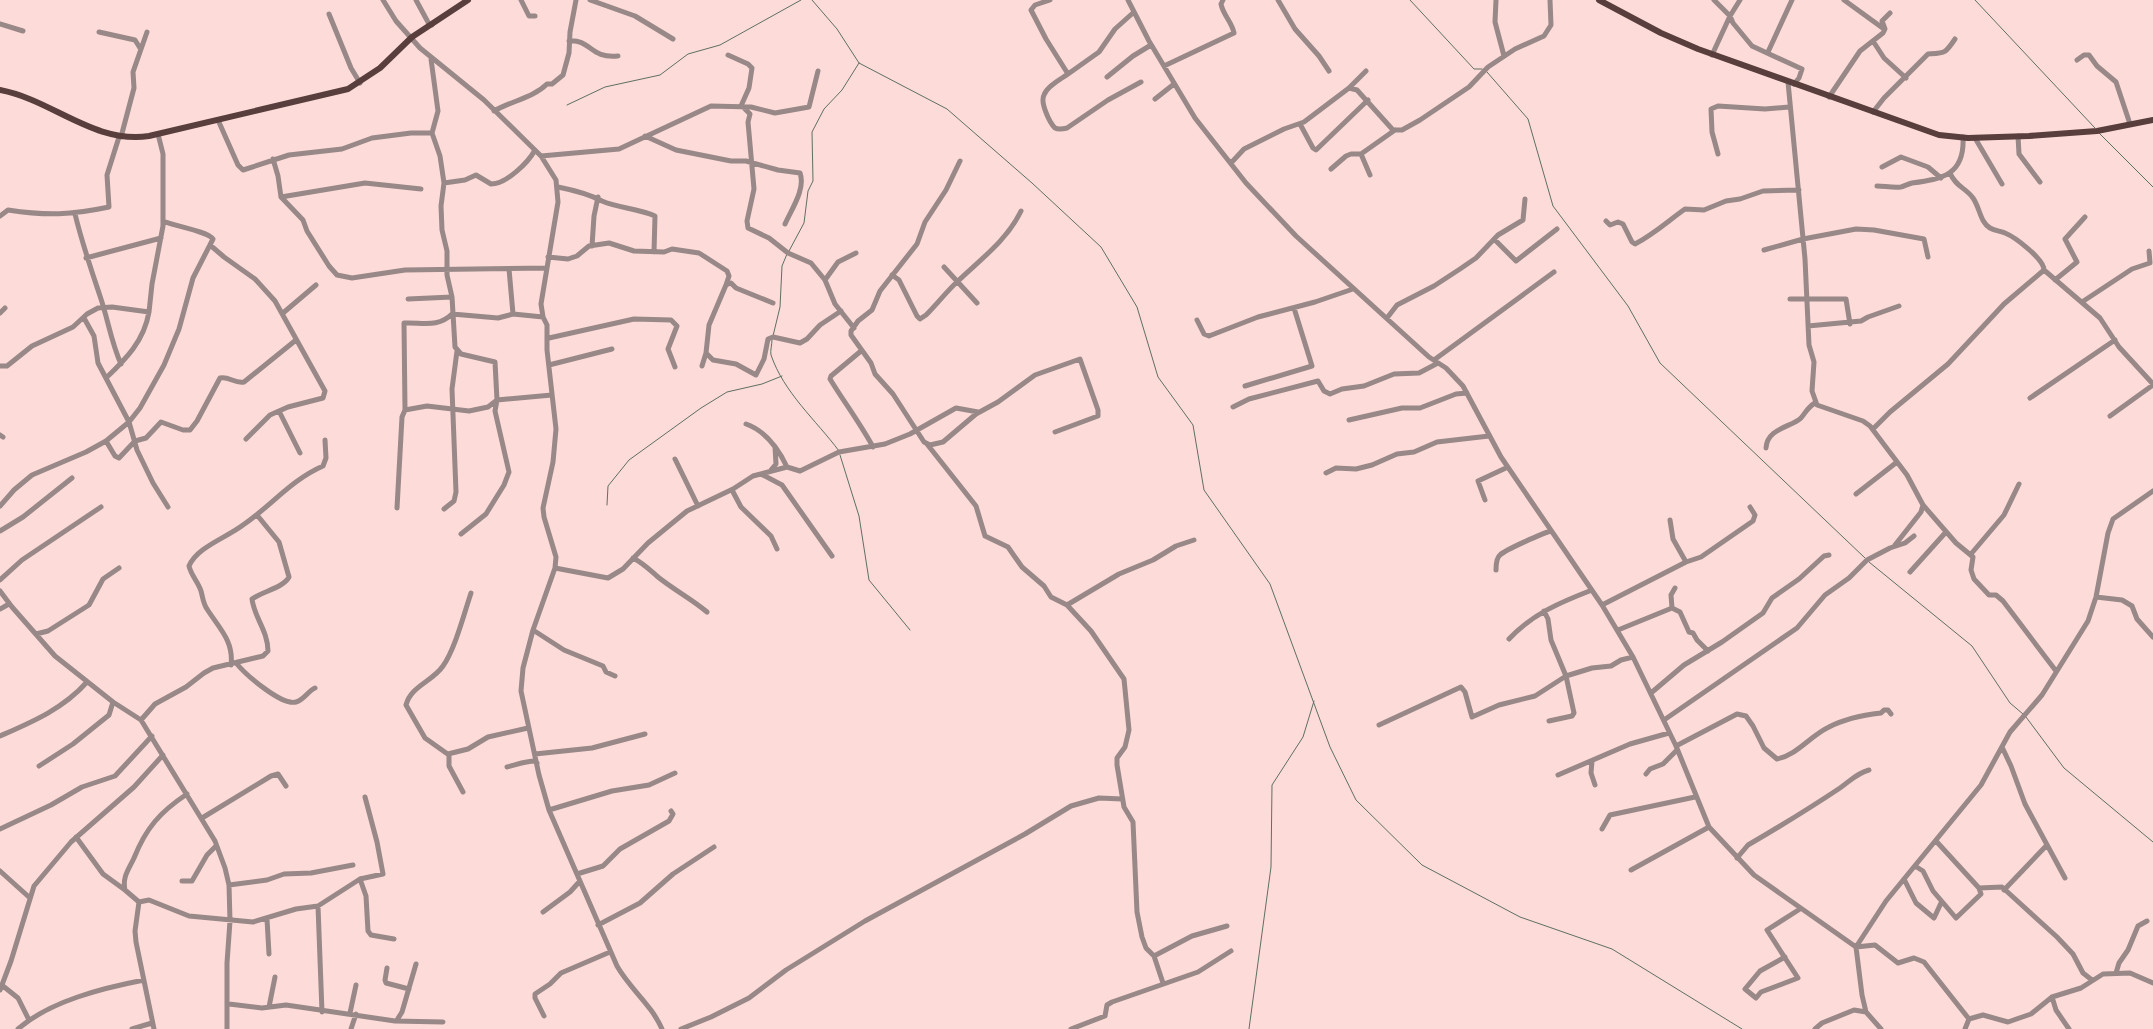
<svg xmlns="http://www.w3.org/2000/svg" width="2153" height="1029" font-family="'PT Sans Narrow',sans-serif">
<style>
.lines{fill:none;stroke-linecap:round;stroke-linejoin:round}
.stream{stroke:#5e6f64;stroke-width:1}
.minor{stroke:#988887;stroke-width:5}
.major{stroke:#583e3d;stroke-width:6}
</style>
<rect width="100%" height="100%" fill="#fddbd8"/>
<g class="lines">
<!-- stream -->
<path class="stream" d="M812,0L837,29L859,63L947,109L1032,183L1101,247L1137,307L1158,377L1193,425L1204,490L1270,584L1330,747L1356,800L1422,865L1520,917L1612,949L1742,1029
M1410,0L1474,69H1482
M1975,0L2095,128
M1487,72L1528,119L1553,206L1628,306L1660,363L1865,558
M567,105L605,87L660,75L688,54L720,45L801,0
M2099,133L2153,187
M789,251L804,223L808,191L813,181L812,132L824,109L842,90L859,63
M773,336L780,307L782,266L787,254
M772,340C772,345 770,351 771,355C784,393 816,420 839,451
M840,455L859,516L869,580L910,630
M607,505L608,486L629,460L701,408L727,392L762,384L782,376
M1869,562L1972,646L2010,703L2023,714
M2026,717L2064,768L2153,842
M1249,1029L1271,867L1272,785L1303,737L1314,701"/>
<!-- minor -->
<path class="minor" d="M383,0L396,21L420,48L484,100L541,156L556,180L558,202L541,304L543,317L547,325V350L556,429L553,462L543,508L544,517L556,557L555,568L533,630L523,668L521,691L539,775L549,810L617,966C630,989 651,1004 662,1029
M416,0L429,24L432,25
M521,0L529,16H535
M590,0L635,16L673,39
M1050,0L1035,5L1031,10L1046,39L1068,74L1099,52L1115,29L1134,12
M1128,0L1149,41L1195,118L1246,183L1296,236L1429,357L1446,368L1463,386L1501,457L1602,605L1633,657L1676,746L1709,827L1754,875L1856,947L1862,995L1866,1012L1881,1029
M1278,0L1295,29L1319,56L1329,71
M1496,0L1495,22L1504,56
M1714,0L1730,16L1733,23L1752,46L1802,69L1799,78L1794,84
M1844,0L1884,29
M329,14L351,68L360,83
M0,24L23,31
M99,32L135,40L140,48
M569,41C591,39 590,59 618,56
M1873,41L1884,58L1906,78
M1768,52L1792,0
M728,55L748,64L752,68L749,88L741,106
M1712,55L1730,16L1740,0
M431,59L438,111L432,133L440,156L444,183L441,206L442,230L447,251V275L452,297L455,347L461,354L495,362L497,400L495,411L509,472L504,485L486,514L461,534
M2077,60L2084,55H2089L2097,66L2116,82L2130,124
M1164,66L1234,33C1232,22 1223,15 1221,4L1223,0
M1068,74C1061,79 1047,86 1044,95C1040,102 1049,122 1055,128C1059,130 1063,129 1067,128L1108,100L1141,82
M1107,77L1133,56L1151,45
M1788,82L1805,259L1809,345L1814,362L1812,391L1817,405L1863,421L1870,426L1907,475L1923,505L1956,543L1973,557L1971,570L1974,579L1989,595H1996L2003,601L2056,671
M1349,88L1357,90L1393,130H1402L1420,120L1469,87L1488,67L1515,49L1544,36L1551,25L1550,0
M1829,97L1860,51L1883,33L1885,29L1882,21L1890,13
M1155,99L1174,84
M743,107L750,114L748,122L754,189L747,221L748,228L769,238L788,253L811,263L825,280L835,304L854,328
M494,111C511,101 533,98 547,84H552L563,75L569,53L570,32L576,0
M1873,112L1884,98L1928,54C1945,53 1945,54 1955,39
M218,120L238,165L243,170L289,155L342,149L372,138L411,133H432
M1300,124L1313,148L1316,150L1368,100
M645,136L676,150L731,161H746L778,170L800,173C806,189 791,210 785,224
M2018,136L2019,154L2040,182
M121,137L134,88L133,72L147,32
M1975,138L2002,184
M1361,154L1370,175
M1718,154L1712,132L1711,109L1718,106L1765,109L1789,107
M541,156L619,149L711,106L751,107L775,113L809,107L818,71
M273,159L278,176L281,197L365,183L421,189
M960,161L946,190L925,222L917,244L880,291L872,310L858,321L851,331V335L871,363L875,374L893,394L924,442L930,445L943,442L976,414L998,402L1035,375L1080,359L1098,410V416L1055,432
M1231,163L1244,149L1284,129L1304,122L1349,88L1366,71
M1882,167L1901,157L1928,167L1941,178
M1331,169L1346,156L1351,154H1361L1395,130
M444,183L465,180L476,175L491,184C506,184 528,163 535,150
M1877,186C1884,186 1893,188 1901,187C1904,186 1908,184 1912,183C1942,179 1965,175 1963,137
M558,187C573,190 589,194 602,201C617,208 637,208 655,216L654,252
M281,197L303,220L307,231L329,266L337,275L352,278L405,270L547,268
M75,214C82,243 91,269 100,296C108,319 111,342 121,364
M0,216L8,210C47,216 71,215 109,207L107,175L119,137
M1606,221L1610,225L1618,222L1623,224L1632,242L1635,244C1654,234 1668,221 1685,209L1704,210L1726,201L1740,199L1763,191L1799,190
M1494,239L1516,261L1557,229
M210,245L224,257L255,279L275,301L325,391L323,398L288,407L270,415L246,439
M592,246L594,216L598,197
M1764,250L1803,239L1856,229L1874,230L1924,239L1928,257
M548,257L568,259L577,256L589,246L609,243L634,251L664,252L672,249L699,253L727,271L729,276L726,285L731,283L736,288L773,303
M86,258L161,238
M944,267L977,303
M509,269L513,314
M2044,270L2100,318L2119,347L2153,384
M892,275L899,280L917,316L920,319L926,315C937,304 947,291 958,281C981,259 1007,240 1021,211
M825,280L838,262L856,253
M2055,280L2077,262L2065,239L2085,217
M408,299L452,297
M1790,299H1846L1850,324
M2082,302L2132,269L2150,263L2149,251
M0,313L5,308
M283,313L316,285
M84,318L94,336L98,363L129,422L137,450L153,483L168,507
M1387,318L1397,305L1434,286L1460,269L1476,258L1498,235L1523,220L1525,199
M1197,320L1204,334L1209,336L1258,317L1315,302L1353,289
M1808,326L1861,321L1868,317L1899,306
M549,338L634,319L671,320L677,326L668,349L675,367
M861,351L831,376L830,379C844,402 860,423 873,447
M706,353L713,360L736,364L756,375L764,359L768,339L773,337L800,343L807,339L820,325L841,311
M1434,360L1554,272
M549,365L612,349
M0,366H7L32,346L73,327L87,314L98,308L112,307L149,312L152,284L163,226V154L158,134
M702,366L706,353L709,325L726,285
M106,378C126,359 144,341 149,312
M1245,386L1312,366L1294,308
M2030,398L2115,340
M1233,407L1249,399L1318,381L1324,391L1330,394L1342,389L1364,386L1394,374L1419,373L1438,363
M405,410L404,323C422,322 438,328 452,314L498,318L513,314L543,317
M279,411L300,453
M2110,416L2153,385
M1349,420L1402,408H1420L1456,394L1467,393
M746,424C766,431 778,448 787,467
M1873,429L1890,412L1948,364L2004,304L2044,270C2044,259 2015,237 2005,233C2001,231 1995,231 1990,228C1980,222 1980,208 1973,198C1965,187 1956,187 1950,173
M0,435L3,437
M106,441L115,456L119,458L135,441L146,438L161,422L183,430H190L197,421L220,378C229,376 235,384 244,382L296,340
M927,444L976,506L985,536L1008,547L1022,567L1044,586L1051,597L1067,605L1119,574L1153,560L1176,546L1194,540
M1766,448C1767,428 1792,427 1801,418C1806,412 1808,407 1815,403
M675,459L698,506
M771,470L776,464L775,447
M1326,473L1336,468L1356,469L1372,465L1397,454L1414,452L1437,442L1489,436
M761,474L782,485L832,556
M732,490L741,507L771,536L777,549
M1856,494L1897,462
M1485,500L1478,481L1508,467
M0,506L14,490L32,475L86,452L106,441L129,422L140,408L164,365L179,329L193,278L213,239C207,231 174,226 163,221
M397,508L402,417L405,410L427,406L469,411L488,407L497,400L552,395
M444,509L454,501L456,492L452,389L457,351
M1670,520L1673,539L1686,562
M0,531L23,517L72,478
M1895,545L1921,512L1923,505
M1971,554L2004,515L2019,484
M633,558C643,563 650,570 658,577C674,590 692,599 707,612
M555,568L608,578L623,569L648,543L687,511L733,489L753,476L787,467L800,471L839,452L885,444L910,434L956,408L978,412
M1496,570C1496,565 1496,558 1500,555C1505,550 1543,533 1551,531
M1910,572L1946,532
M0,580L22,560L101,507
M1675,588L1671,595L1672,608L1680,612L1689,632L1693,633L1697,640L1708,651
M0,591L12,607L55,656L113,702L141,720L215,841L225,868L229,885L230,921L227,963V1029
M2096,597L2122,600L2132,606L2137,619L2153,637
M1067,605L1091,631L1124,679L1129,730L1125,747L1117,758V765L1124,807L1133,822L1137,912L1142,937L1146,948L1154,956L1163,983
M1602,605L1686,562L1701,557L1753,521L1755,515L1750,507
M0,609L9,604
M1544,611L1548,619L1551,640L1566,676L1574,713L1572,716L1549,721
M533,630L564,650L603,666L606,672L615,676
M1618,630L1672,608
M36,634L48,631L89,605L103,579L119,568
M1509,639C1532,614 1561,602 1592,590
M237,664C246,675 282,706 296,702C304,700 308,691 315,688
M231,665C234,641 219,628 207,609C203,603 203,598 201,591C198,582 191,575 189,566C197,547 226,538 243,525C271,506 291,480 323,466L326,458L325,440
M1651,693L1684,665L1722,642L1763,613L1772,598L1799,579L1824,556L1829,555
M141,720L155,704L186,687L204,673L213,668L263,656L268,651C268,631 254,617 252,599C263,591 283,588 289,577L279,542L257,515
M1664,720L1797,628L1825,595L1849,578L1867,560L1890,548L1905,543L1914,536
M1379,725L1461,687L1465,692L1472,717L1499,705L1535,696L1566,676L1592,668L1611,666L1621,660L1633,657
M0,736C32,722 63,709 87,682
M1676,746L1737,714L1746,716L1753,726L1764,748L1777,759C1797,755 1810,736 1829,727C1844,719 1864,715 1881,713L1884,710H1888L1891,714
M2002,747L2011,766L2025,804L2065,878
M448,754L468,749L488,737L528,728
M535,754L592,748L645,734
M1592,761L1591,773L1595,785
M39,766L73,744L109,715L113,702
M507,767C516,765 525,761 535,761L537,763
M1646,774L1650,769L1663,764L1677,750
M1558,775L1630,744L1669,733
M463,792L449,766V755L425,738L406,705C411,686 432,682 443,666C455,649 464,614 471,593
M365,797L377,842L383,874L360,879L366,896L368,931L371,935L394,939
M549,810L612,791L649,785L675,773
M202,818L271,776L278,774L286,786
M0,829L51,805L82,787L115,776L152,736
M1602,829L1610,815L1695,797
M76,837L103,874L125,890
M1936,841L1979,888L2002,887L2057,937L2073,954L2083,973L2092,980
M1737,858L1748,845C1779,827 1810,808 1840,788C1850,781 1857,773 1869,770
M1915,866L1923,871L1933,891L1956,918L1981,894L1979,888
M1631,870L1709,827
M0,871L30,898
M577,874L603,866L620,849L669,821L673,814L671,811
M1904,879L1916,903L1934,918L1941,903
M182,881H192L207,855L216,846
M229,885L267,880L284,874L311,873L353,865
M2004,890L2047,845
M139,902L149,900L189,916L253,922L296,909L318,906L360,879
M139,902L125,890C122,877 129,869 134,858C146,828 160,812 187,794
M139,902L135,931L136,942L154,1029
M318,906L322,1012
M543,912L570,892L580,881
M267,919L269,954
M598,925L640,903L673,874L714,847
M1154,956L1192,936L1227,926
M1785,957L1760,971L1745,989L1756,998L1761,992L1798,978L1767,930L1800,909
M387,968L385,980L386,983L409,989
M2116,973L2119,963L2128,950L2138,926L2147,921
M3,986L18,998L29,1020
M0,990L11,961L34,886L71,842L134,787L163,755
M2052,997L2056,1010L2069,1029
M229,1004L262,1008L286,1005L395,1021L443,1022
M269,1007L275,977
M350,1013L356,985
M544,1016L535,998V994L550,984L561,973L610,952
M1969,1019L1924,962L1914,958L1898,963L1875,945L1856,947L1886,901L1981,785L2010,732L2042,695L2088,621L2096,597L2108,533L2113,519L2153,491
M397,1020L402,1012L416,964
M18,1029C50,1001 103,988 144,980
M132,1029L152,1023
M351,1029L356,1014
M681,1029L711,1017L749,998L786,970L865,921L1025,834L1071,806L1099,798L1122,799
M1071,1029L1105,1016L1107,1005L1112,1002L1198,972L1231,951
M1815,1029L1822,1023L1854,1010L1866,1012
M1965,1029L1969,1019L1983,1015L2008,1022L2031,1014L2052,997L2081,988L2103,974L2130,973L2153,983"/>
<!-- major -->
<path class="major" d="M1599,0L1661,33L1698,49L1939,135L1968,138L2029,136L2097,131L2153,120
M0,90C53,100 93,144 149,136L348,89L380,68L412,37L468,0"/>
</g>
</svg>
